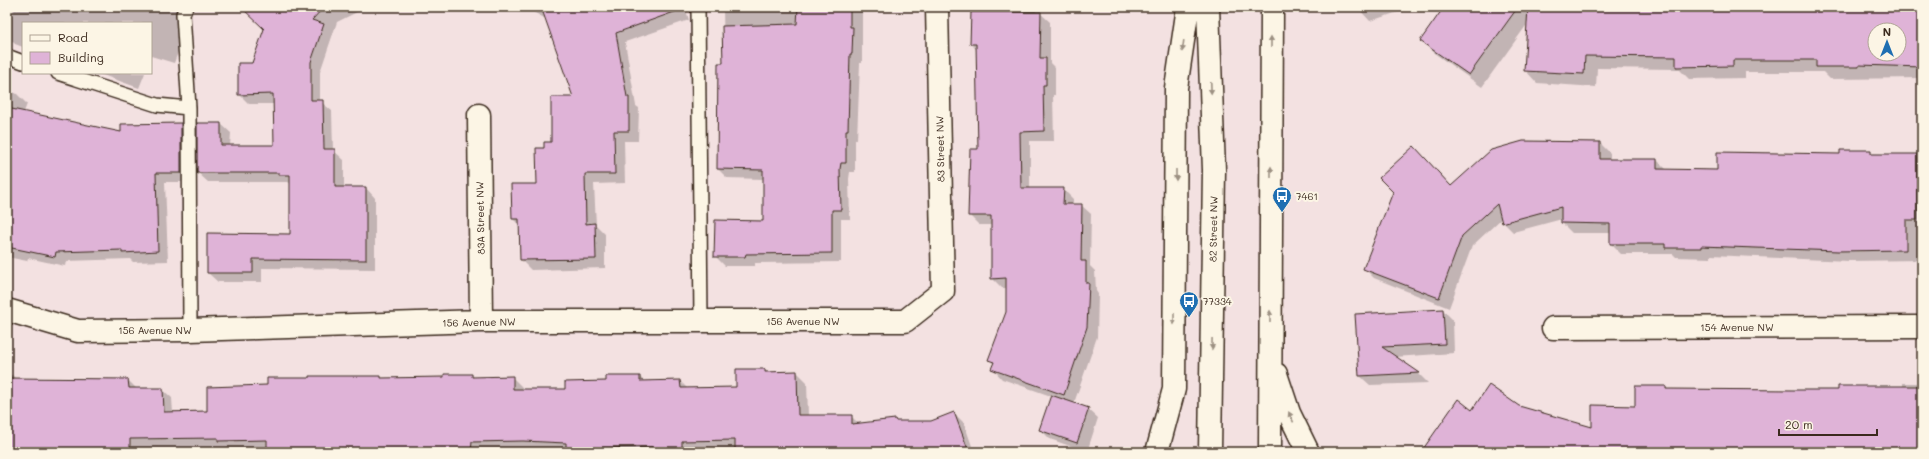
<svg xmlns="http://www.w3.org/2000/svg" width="1929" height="459" font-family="Mali,sans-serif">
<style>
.shadow{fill:#0003;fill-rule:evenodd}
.building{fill:#dfb3d7;stroke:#3b2a1e;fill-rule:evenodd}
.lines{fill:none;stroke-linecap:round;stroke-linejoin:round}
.lane-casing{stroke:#3b2a1e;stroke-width:16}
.street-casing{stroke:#3b2a1e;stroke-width:25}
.secondary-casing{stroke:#3b2a1e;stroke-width:25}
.lane{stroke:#fcf5e5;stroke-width:13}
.street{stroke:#fcf5e5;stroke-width:22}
.secondary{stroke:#fcf5e5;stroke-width:22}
.oneway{fill:#9c9082}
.labels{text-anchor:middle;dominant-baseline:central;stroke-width:4;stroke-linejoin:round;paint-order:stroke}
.street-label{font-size:10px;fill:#3b2a1e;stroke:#fcf5e5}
.poi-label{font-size:10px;fill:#3b2a1e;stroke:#fcf5e5;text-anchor:start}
</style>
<rect width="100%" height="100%" fill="#f3e1e1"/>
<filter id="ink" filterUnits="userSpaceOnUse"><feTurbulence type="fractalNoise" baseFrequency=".025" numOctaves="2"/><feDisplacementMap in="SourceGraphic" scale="8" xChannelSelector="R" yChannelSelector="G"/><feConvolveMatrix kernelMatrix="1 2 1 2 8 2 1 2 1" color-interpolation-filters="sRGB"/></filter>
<g filter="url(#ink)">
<!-- shadow -->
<path class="shadow" d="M20,7H185L177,28L184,35L174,63L151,56V23H23V47L15,44L7,36V31L15,8L18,10Z
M243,7H367L337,22L320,72V101L332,111L333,150L344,160V188H366L375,198V269L262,268V282H218L208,273L291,235V184L288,182H208L198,173V124H221L231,133L230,146H275V104H249L239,94L265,29Z
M524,7H685L689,20L625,42L636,106L639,108L638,141H624L625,183L594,184L596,225L605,234V268L531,270L521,260L520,226L513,219L512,185H538L552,143L574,98L546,19Z
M723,7H862V63H860L857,139H855V172H850L849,179L850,219H841V262L755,263V266H725L715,256L764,222V179L727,178L718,169L724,64Z
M974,7H1036V13H1040L1050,22V63L1055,68V95H1053L1054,141H1030V189H1063L1073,199V205H1081L1091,214L1090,266L1095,271L1096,291L1098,294L1097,337L1074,403L1088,409L1098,418L1087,452L1050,439L1040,429L1051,396L1002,379L993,369L994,364L989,359L1007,313V288H1002L992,278V225H979L969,215L979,150L977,50L971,44Z
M1357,7H1414L1370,21Z
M1446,7H1922V78L1830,79L1823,72H1745V78L1689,79L1679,69L1597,68L1596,87L1537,83L1525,70L1528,23L1482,87L1434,53L1422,40ZM1875,30H1899V54H1875Z
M97,73H145L139,88Z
M7,90L17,94L27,104L24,112L122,134L181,124L190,134L191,182H165L168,261L133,262L130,259L66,261L65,266L28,258L27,261L7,257Z
M1600,143L1610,153V160H1657L1667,170L1718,171L1841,155V153L1922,155V260L1849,261L1711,255V258L1676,257L1673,254H1621L1611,244V233H1572L1562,223V219L1513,232L1503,222L1502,218L1472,246L1449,308L1374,278L1364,268L1424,157L1452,187Z
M1443,310L1453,320L1454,353L1394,357L1419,374L1428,383L1370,385L1360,376L1356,315Z
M765,370L768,373L797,372L807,382L808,416H851L859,424L931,422L954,413L964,423L974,452H736V449L691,452H268V450H229L225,447L139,448V452H7V375H12L16,379L128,380L137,389H162L172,398L173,413L208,412L268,386L310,379L381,377L383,379L445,378L472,375L475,378L512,377L522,387V390H566L640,377L645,382L680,381L688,389L737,388Z
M1903,383H1922V452H1435L1473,411L1518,407L1593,428L1636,407L1666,387L1668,390L1839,391L1903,387Z"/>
<!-- building -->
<path class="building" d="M241,7H324L312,20L324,24L311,62V100H323L324,149H335V187H366V260L253,259V273H207V233L290,234V175H279V173H197V123H221V145H274L273,94L238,95V63H252L264,29Z
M541,7H677V11L616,33L627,97H629V131H614L615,174H585L586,224L595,223L596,259L520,260L519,219H512L511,184H537L536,148H544V142H551V97H573Z
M798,7H850V27H853L852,54H850L848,130H846V163H841L840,169L841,210H832V253L746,254L745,257H714L715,220L763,221V170L717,169L718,63H723L722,26L797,24Z
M1444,7H1518L1469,75L1420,41Z
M1528,7H1922V67L1859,65V67H1816V60H1733V66L1676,67V57L1585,56L1584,74L1524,71ZM1875,30H1899V54H1875Z
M971,12H1041L1040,58H1046V85H1043L1044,131L1020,132L1021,188H1064L1063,204H1082L1081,261H1086V283H1089L1087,327L1064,395L991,369L994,362L988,360L1006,312V278L991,279V216H968L970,149H978L976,44H970Z
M7,108L121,132V124L181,123V173H156L158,251L122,253V250L56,252L55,257L7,247Z
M1523,141L1600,142V159H1657V169L1717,170V152L1840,154V150H1871V154H1917V220H1906V250L1838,251L1701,246V248H1665V244H1610V224L1561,223V207L1502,223L1497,204L1462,236L1439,298L1363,269L1393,192L1379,178L1414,146L1451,186L1491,150Z
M1443,309L1445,344L1382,347L1420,373L1359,376L1355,314Z
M736,369H765V372L797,371L798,415H852V424L895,419L896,421H931L954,412L969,452H735V440L682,441V452H652V447L596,448V452H566V443L523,441L472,442L471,452H267V440L218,441V438L130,439V452H7V378L128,379L129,388H163L164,412L207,411V387L267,385V378H309V376H381V378L444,377V374H472V377L513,376V389H565V382L606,381V376H640V381L680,380L681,388L736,387Z
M1489,385L1519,406L1592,427V405L1635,406V386H1666V389L1793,390H1838V386H1922V452H1421L1458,399L1472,410Z
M1051,395L1089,408L1077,443L1039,430Z"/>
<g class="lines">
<!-- lane casing -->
<g class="lane-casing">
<path id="lane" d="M186,7L183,14L189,108L190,330
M698,7L701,320
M7,56L23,62
M58,73L157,105L189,108"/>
</g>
<!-- street casing -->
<g class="street-casing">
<path id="street" d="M479,115L481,321
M7,310L78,331L190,330L481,321H905L943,291L937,7
M1553,328L1922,327"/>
</g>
<!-- secondary casing -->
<g class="secondary-casing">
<path id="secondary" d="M1208,7L1214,170L1210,452
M1276,374L1289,413L1308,452
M1157,452L1174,389L1176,88L1188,7
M1270,452L1272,7"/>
</g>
<!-- lane -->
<use href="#lane" class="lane"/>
<!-- street -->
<use href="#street" class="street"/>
<!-- secondary -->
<use href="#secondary" class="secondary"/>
</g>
<!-- one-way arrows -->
<defs><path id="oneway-solid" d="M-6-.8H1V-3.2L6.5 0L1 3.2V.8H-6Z"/></defs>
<g class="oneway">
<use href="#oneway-solid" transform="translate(1271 42) rotate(-90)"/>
<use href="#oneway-solid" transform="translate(1183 46) rotate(98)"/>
<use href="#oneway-solid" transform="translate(1211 88) rotate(88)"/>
<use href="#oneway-solid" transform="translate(1271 172) rotate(-90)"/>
<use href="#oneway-solid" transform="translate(1176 175) rotate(90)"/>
<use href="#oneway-solid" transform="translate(1270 316) rotate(-90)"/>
<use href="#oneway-solid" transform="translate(1174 319) rotate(90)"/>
<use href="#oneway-solid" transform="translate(1212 344) rotate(91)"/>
<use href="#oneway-solid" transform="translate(1291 417) rotate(-115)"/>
</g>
</g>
<!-- icons -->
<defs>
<g id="bus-pin" transform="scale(1)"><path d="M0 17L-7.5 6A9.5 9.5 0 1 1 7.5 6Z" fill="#1f6fb2" stroke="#fcf5e5"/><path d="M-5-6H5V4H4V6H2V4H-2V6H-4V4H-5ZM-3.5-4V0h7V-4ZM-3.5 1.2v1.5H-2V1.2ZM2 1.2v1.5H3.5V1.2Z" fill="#fff"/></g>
</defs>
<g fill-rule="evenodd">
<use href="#bus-pin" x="1282" y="196"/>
<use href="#bus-pin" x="1189" y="301"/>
</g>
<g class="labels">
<!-- street labels -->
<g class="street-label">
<text transform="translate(940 149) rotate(-91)">83 Street NW</text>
<text transform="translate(480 218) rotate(-91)">83A Street NW</text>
<text transform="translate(1213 229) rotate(-89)">82 Street NW</text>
<text x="803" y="321">156 Avenue NW</text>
<text transform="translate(479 322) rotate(-1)">156 Avenue NW</text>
<text x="1737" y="327">154 Avenue NW</text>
<text x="155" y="330">156 Avenue NW</text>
</g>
<!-- poi labels -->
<g class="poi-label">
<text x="1296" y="196">7461</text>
<text x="1203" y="301">77334</text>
</g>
</g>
<!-- margin -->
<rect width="1929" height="459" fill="none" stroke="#fcf5e5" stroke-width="24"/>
<rect x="12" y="12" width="1905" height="435" fill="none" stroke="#3b2a1e" stroke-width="1.5" filter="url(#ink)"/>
<!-- legend -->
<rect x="22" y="22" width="130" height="52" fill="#fcf5e5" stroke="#afa495"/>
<rect x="30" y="35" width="20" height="6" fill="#fcf5e5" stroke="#afa495"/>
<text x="58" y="42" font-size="12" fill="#3b2a1e">Road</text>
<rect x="30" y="52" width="20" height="12" fill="#dfb3d7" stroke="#afa495"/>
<text x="58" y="62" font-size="12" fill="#3b2a1e">Building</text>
<!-- north arrow -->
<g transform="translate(1887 42)"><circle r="19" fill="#fcf5e5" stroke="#afa495"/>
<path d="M0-3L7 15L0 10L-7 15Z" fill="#1f6fb2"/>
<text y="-6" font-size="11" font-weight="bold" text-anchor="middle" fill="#3b2a1e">N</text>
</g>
<!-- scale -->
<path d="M1779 429v6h98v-6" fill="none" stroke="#3b2a1e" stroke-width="2"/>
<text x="1785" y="429" font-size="12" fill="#3b2a1e" stroke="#fcf5e5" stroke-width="3" paint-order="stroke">20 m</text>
</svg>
